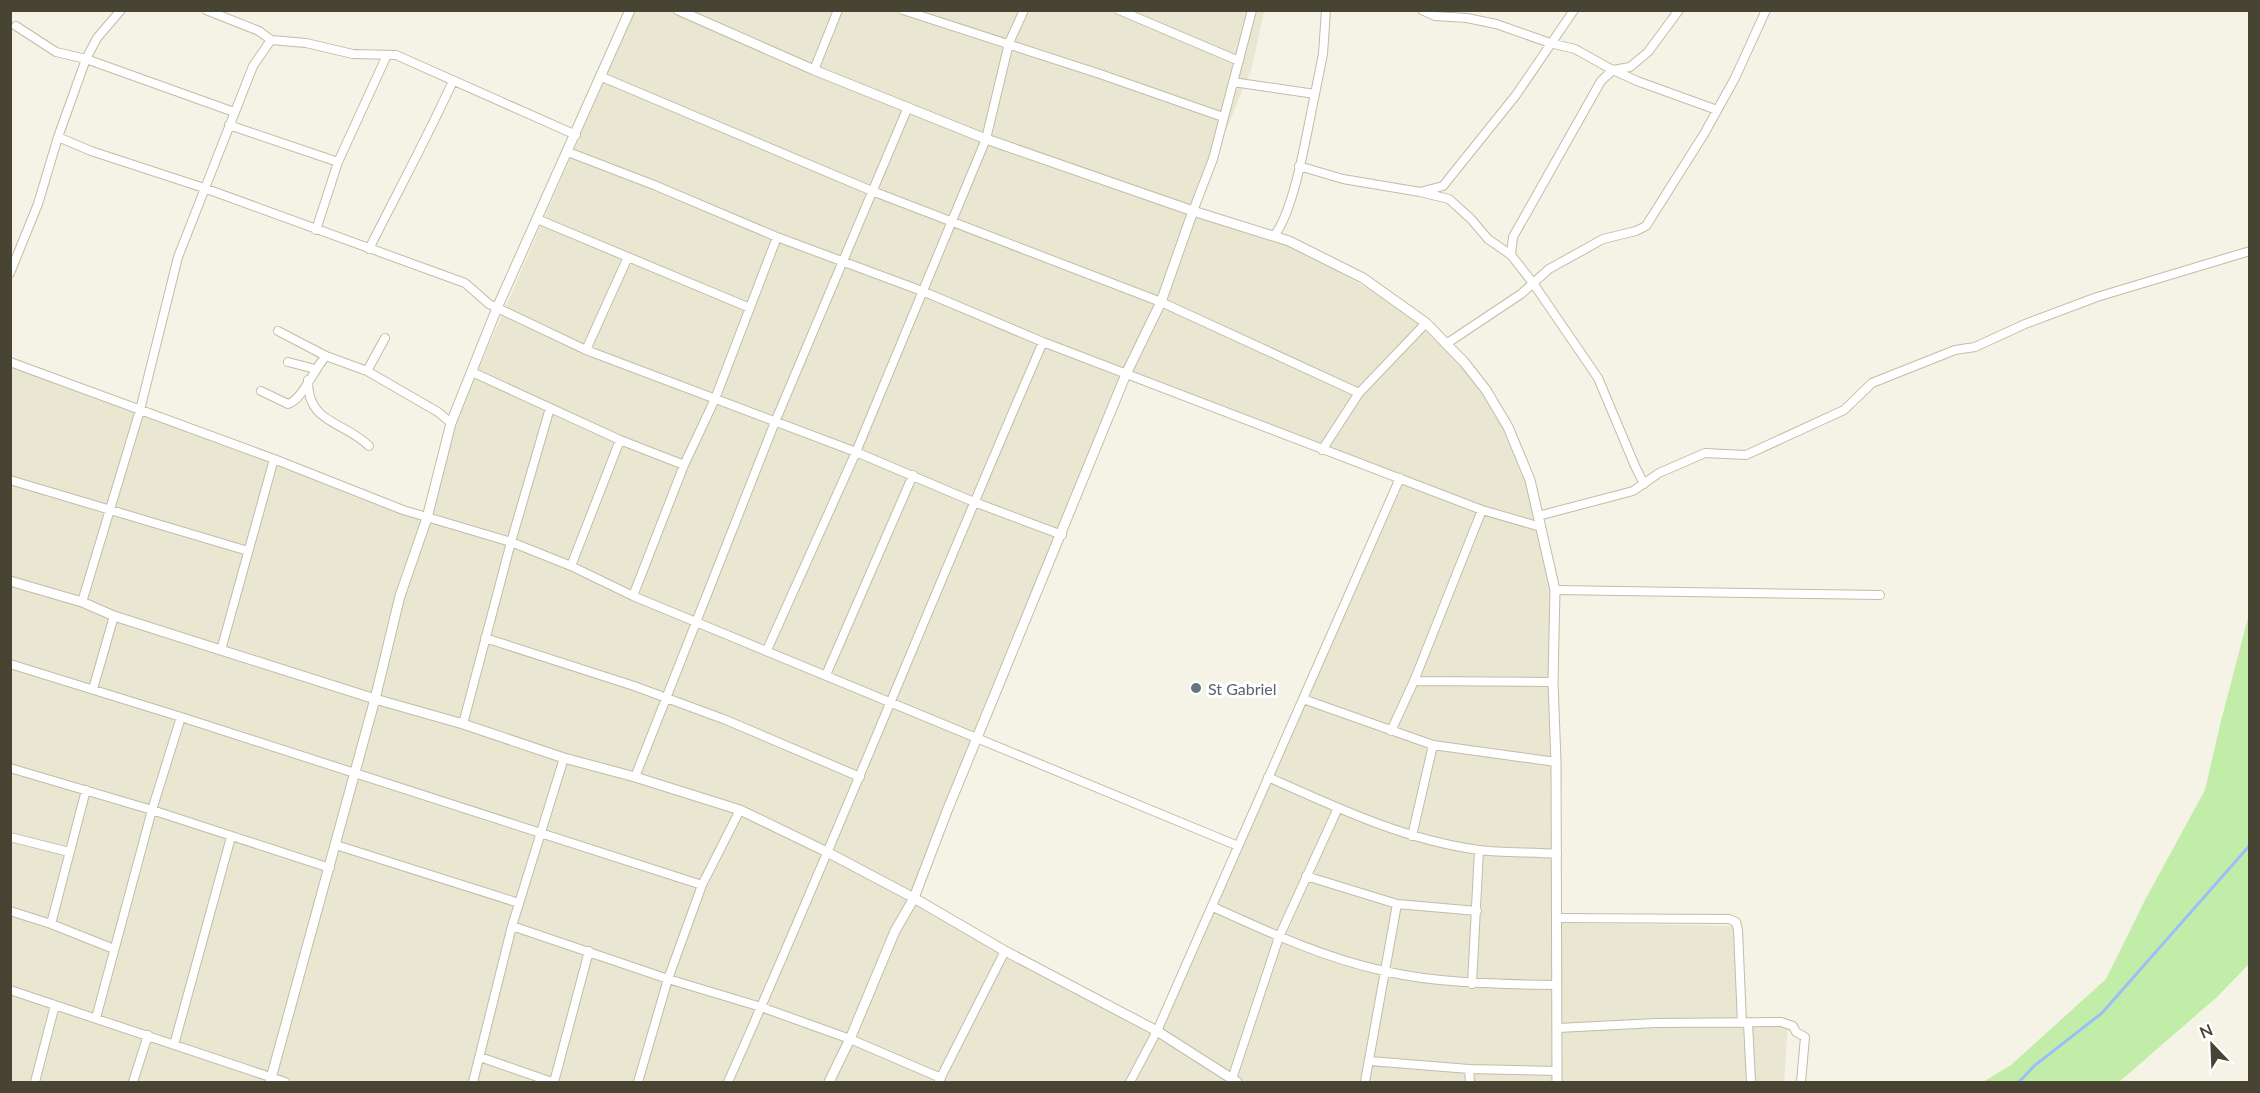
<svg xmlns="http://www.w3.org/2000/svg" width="2260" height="1093" font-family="Lato,sans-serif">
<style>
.residential{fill:#e9e6d2;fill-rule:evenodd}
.green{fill:#c2eda9}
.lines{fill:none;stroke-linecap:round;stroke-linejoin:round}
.stream{stroke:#9bc0f8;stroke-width:3}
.minor-casing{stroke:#c1bda7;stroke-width:10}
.tertiary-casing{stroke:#c1bda7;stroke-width:11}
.minor{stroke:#fff;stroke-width:8}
.tertiary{stroke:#fff;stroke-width:9}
.worship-dot{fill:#6b7280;stroke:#fff;stroke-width:2}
.labels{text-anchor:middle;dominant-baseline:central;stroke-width:6;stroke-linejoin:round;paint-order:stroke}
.worship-label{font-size:16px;fill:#5b616d;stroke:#fff;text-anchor:start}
</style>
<rect width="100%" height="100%" fill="#f4f3e5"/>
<!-- residential -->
<path class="residential" d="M635,10L1264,11L1252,67L1194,208L1292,244L1426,323L1465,361L1507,427L1538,511L1553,591L1558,923L1735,926L1743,1021L1788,1023L1784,1082H11V365L422,514L454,425ZM1129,374L1407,476L1160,1027L999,950L908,899Z"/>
<!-- green -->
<path class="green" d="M2249,614V964L2217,997L2119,1082H1983L2011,1065L2106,979L2145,900L2205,790L2221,721Z"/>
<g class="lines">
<!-- stream -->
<path class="stream" d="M2019,1082L2034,1066L2102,1013L2250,845"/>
<!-- minor casing -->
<g class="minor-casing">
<path id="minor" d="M206,10L259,31L271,40
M903,10L1100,74L1223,117
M1119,10L1239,61
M1422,10L1435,16L1467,18L1496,24L1550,43L1575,49L1609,68L1637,81L1717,110
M16,26L56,52L86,59L234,112
M814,70L838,10
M602,77L872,191L1161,302L1359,393
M1233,82L1315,94C1307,130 1295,210 1274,236
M1315,94L1323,54L1326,10
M229,125L338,162
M58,137L91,151L204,188L465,283L489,304L586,350L856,452L974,502L1062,535
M568,152L654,185L777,237L922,291L1043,342L1482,510L1541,527
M1299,166L1343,179L1420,192L1443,186L1516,95L1574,10
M1420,192L1449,199L1471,219L1488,239L1511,255L1533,283L1598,378L1635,466L1644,484
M1193,211L1213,159L1252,10
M537,219L750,308
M316,230L338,162L387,55
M369,249C397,193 427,138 453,81
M1511,255L1513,237L1601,81L1613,70L1630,67L1648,52L1679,10
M10,273L38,204L58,137L86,59L97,38L121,10
M278,331L326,356L367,371L438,412L451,423
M1446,344L1521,294L1549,269L1603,239L1636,231L1646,226L1704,134L1735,78L1766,10
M586,350L628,257
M10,362L274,459L403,510L511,542L571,566L633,596L1238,846
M288,362L315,369
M367,371L385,338
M472,372L620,440L684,465
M308,380C307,424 344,421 369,446
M261,391L288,404C302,400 314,369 326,356
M1322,450L1359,393L1426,323
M10,480L248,551
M1538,516L1633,491L1659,473L1705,453L1746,455L1844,410L1872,383L1955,350L1975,347L2025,324L2097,297L2250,251
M571,566L620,440
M1555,590L1880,595
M633,596L684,465L715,399L777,237
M82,602L140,410L178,257L253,66L271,40L306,43L353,54L396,55L576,135
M485,638L634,686L726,720L860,777
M221,650L274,459
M767,650L856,452L986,139L1009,43L1024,10
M10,664L181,717L702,885
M826,675L913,475
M1414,681L1553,682
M93,689L114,616
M1303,699L1433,745L1556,762
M463,724L511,542L550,408
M1391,731L1414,681L1482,510
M10,768L152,810L330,868
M635,777L775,422L908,107
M1268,777C1335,807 1405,840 1479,850C1504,853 1531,852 1557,854
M1412,836L1433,745
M10,837L69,852
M336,845L519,903
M1306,876L1397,904L1477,911
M1213,907C1268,932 1324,958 1384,971C1441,984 1499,984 1557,985
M10,911L51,924L114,949
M1557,918L1729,919L1736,922L1738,930L1742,1023
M51,924L86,790
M512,926L668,979L761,1007L850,1039L941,1078
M1472,984L1479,850
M10,990L285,1082
M96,1018L152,810L181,717
M1748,1023L1751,1082
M1558,1028L1656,1023L1781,1022L1793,1026L1796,1032L1805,1037L1801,1082
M174,1045L231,837
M480,1057L552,1082
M1370,1061L1469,1069L1557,1071
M1469,1069L1470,1082
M939,1081L1005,951
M35,1082L55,1005
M133,1082L148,1035
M473,1082L512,926L564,758
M554,1082L589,951
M638,1082L668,979L702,885L740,810
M728,1082C837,837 936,588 1043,342
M1130,1082L1157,1031L1400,478
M1231,1082L1279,937L1338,808
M1365,1082L1397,904"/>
</g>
<!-- tertiary casing -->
<g class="tertiary-casing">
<path id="tertiary" d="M678,10L814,70L986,139L1193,211L1289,241L1363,278L1426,323L1464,362L1486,390L1508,427L1530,480L1555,590L1553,682L1556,762L1557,1082
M10,581L82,602L114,616L375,699L463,724L564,758L635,777L740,810L827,852L914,898L1005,951L1157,1031L1237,1082
M270,1082L375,699L400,596L427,518L451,423L497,308L630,10
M829,1082L850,1039L895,931L914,898L947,811L1126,374L1161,302L1193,211"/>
</g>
<!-- minor -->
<use href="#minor" class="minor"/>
<!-- tertiary -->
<use href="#tertiary" class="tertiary"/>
</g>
<!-- markers -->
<circle class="worship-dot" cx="1196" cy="688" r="6"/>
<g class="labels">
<!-- worship labels -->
<g class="worship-label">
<text x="1208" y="688">St Gabriel</text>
</g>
</g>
<!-- border -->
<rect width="2260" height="1093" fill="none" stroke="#484434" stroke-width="24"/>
<!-- north arrow -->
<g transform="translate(2212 1045) rotate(337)" stroke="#ffffff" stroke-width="4.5" paint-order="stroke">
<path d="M0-4.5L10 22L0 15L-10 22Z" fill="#484434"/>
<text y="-9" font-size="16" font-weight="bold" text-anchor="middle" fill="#484434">N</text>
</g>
</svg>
